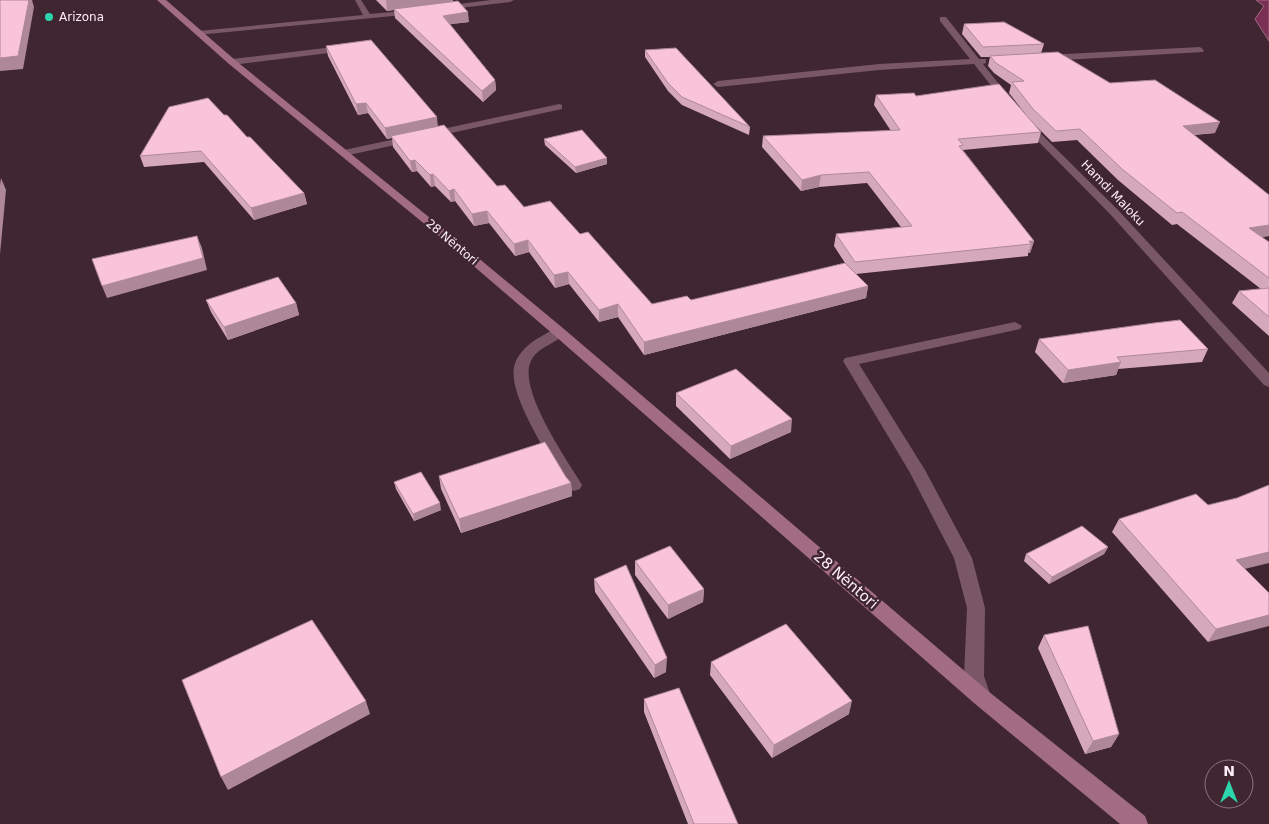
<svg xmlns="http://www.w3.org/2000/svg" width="1269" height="824" font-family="'DejaVu Sans',sans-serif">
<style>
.water{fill:#7a3055;stroke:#a26985}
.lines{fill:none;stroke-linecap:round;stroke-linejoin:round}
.lane{fill:#795766;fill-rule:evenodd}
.street{fill:#795766;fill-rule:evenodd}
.secondary{fill:#a36c85;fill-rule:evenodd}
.wall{fill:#d6a8bb}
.shaded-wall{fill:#ae8899}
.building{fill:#f9c3da;stroke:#ae8899}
.poi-dot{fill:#2cd5ab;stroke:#3f2631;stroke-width:2}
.labels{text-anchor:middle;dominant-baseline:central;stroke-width:5;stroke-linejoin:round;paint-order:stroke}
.far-poi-label{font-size:12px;fill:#feedf4;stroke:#3f2631;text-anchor:start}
.far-street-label{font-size:12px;fill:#feedf4;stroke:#3f2631}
.street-label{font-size:15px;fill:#feedf4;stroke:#3f2631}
</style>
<rect width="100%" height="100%" fill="#3f2631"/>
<!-- water -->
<path class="water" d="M1256,0H1269V41L1255,19L1264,6Z"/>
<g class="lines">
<!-- lane -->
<path class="lane" d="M355,0H361L370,14L413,10L417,12L413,14L198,35L194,33L198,31L363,15Z
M491,0H514L510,2L443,10L439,8L443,6Z
M1015,322L1022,326L1020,329L859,364L925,470L972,558L985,608L984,676L991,697L988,703L981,706L974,703L964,676L967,608L954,558L909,471L843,361L845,358L850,357Z"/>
<!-- street -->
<path class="street" d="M940,17H946L979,59H986V63L983,64L1010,98V102H1004L974,64L879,70L718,87L713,84L718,81L879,64L970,59L940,21Z
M342,46L345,47V51L232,65L228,62L232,59Z
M1200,47L1204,50L1203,52L1046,61L1042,58L1046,55Z
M559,104L562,105V109L344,156L339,153L344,150Z
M1026,121L1029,122L1118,210L1269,373V387L1264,385L1110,214L1023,126V122Z
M559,328L566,332C557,344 538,346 531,361C517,389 567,460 582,485L580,489L574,491L568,489C553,462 508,397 514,367C516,356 526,346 535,340C542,336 551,330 559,328Z"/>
<!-- secondary -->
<path class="secondary" d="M157,0H166L235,60L435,222L564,329L988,691L1145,816L1148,824H1120L974,703L554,335L427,226L229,64Z"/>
</g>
<!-- wall -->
<path class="wall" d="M376,0H453V2L469,22L450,24L495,80L496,90L483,102L395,18L394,10L387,11Z
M964,24L1044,44L1041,53L1110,83L1215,133L1194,135L1269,195V236L1262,237L1269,242V336L1232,303L1239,291L1261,289L1177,224L1172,225L1118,180L1077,140L1052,142L1030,120L1009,93L1011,85L994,73L988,66L990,57H981L962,34Z
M326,46L438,126L497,186L524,207L580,234L652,304L691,300L847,266L834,246L836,234L901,227L867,183L819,187L801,191L762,147L763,136L891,131L874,105L876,95L916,96L1041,132L1038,143L963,150L1034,241L1030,253H1028V256L856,274L868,286L866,298L644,355L618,317L599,322L569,284L555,288L529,252L515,256L489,223L474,226L455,201L451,202L435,186L431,187L417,171L412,172L393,147L392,138L387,139L368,113L358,115L328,56Z
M645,50L750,127L749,135L682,105L668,91L645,57Z
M224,115L304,193L307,204L254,220L204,162L144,167L140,156Z
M544,139L607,164L576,173L545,145Z
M206,300L296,303L299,315L228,340L211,312Z
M1039,339L1208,349L1202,362L1118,369L1116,375L1063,383L1035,352Z
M676,393L791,432L730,459L676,406Z
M439,476L566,477L571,483L572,496L461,533L441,489Z
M394,482L441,510L414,521L396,489Z
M1119,519L1245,569L1269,593L1208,642L1112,532Z
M1108,547L1104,554L1049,584L1024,561L1026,554Z
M635,561L704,589L703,602L668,619L635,575Z
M594,579L666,672L654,678L595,592Z
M1044,635L1119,734L1111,747L1085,754L1038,648Z
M711,662L849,714L772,758L710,675Z
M644,699L738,824H688L644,712Z"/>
<!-- shaded-wall -->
<path class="shaded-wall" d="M29,0H32L34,7L23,69L0,71V58Z
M386,0H453V3L394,9V10L387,11Z
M468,12L469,22L444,25L443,16Z
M495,80L496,90L483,102L482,91Z
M366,103L368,113L358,115L356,104Z
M437,117L438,128L391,136L392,138L387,139L385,128Z
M1220,122L1215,133L1179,136L1183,126Z
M607,158V164L576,173L575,167Z
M415,160L417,171L412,172L410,161Z
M433,174L435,186L431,187L430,175Z
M821,175L819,187L801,191L802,180Z
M1,178L6,190L0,254V185Z
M454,189L455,201L451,202L449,191Z
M304,193L307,204L254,220L251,208Z
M487,211L489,223L474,226L472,214Z
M1269,225V236L1243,240L1249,228Z
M197,236L202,248L207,270L107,298L102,286Z
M528,240L529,252L515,256L514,244Z
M1029,241H1034L1030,253H1028L1031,244Z
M568,272L569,284L555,288L554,275Z
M868,286L866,298L644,355V342Z
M296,303L299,315L228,340L224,327Z
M618,304V317L599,322V310Z
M1121,362L1116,375L1063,383L1068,370Z
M792,419L791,432L730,459L731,446Z
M571,483L572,496L461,533L459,519Z
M440,503L441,510L414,521L413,514Z
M1108,547L1104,554L1049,584L1052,577Z
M1269,552V563L1228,573L1236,560Z
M704,589L703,602L668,619V605Z
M1269,615V626L1208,642L1216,629Z
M667,658L666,672L654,678L655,665Z
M366,701L370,714L228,790L221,777Z
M852,701L849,714L772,758L774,745Z
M1119,734L1111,747L1085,754L1093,741Z"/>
<!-- building -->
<path class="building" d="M0,0H29L18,56L0,58Z
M458,1L468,12L443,16L495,80L482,91L394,9Z
M1004,22L1044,44L983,47L964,24Z
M371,40L437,117L385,128L366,103L356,104L326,46Z
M676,48L750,127L682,97L668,83L645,50Z
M1058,52L1110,83L1155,80L1220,122L1183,126L1269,195V225L1249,228L1269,242V278L1182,212L1177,213L1122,169L1080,129L1056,131L1033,109L1012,82L1024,81L996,63L990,56Z
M999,84L1041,132L958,139L963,145L959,146L1034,241H1029L1031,244L855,262L836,234L912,226L869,172L821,175L802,180L763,136L900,130L876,95L914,93L916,96Z
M208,98L224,115H227L247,137H250L304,193L251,208L201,151L140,156L169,107Z
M444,125L497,186L505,185L524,207L550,201L580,234L588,232L652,304L687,296L691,300L845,263L868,286L644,342L618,304L599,310L568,272L554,275L528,240L514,244L487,211L472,214L454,189L449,191L433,174L430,175L415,160L410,161L391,136Z
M582,130L607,158L575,167L544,139Z
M197,236L203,258L102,286L92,259Z
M278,277L296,303L224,327L206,300Z
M1269,288V317L1239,291Z
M1180,320L1208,349L1117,357L1121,362L1068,370L1039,339L1154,323Z
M736,369L792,419L731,446L676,393Z
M545,442L566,477L571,483L459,519L439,476Z
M421,472L440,503L413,514L394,482Z
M1269,485V552L1236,560L1269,593V615L1216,629L1119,519L1196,494L1208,505L1237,498Z
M1082,526L1108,547L1052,577L1026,554Z
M670,546L704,589L668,605L635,561Z
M626,565L667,658L655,665L594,579Z
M312,620L366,701L221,777L182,680Z
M786,624L852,701L774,745L711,662Z
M1088,626L1119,734L1093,741L1044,635Z
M679,688L738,824H694L644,699Z"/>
<!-- markers -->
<circle class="poi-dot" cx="49" cy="17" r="5"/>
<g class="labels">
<!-- far-poi labels -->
<g class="far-poi-label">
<text x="59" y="17">Arizona</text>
</g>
<!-- far-street labels -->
<g class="far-street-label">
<text transform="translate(1113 193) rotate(46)">Hamdi Maloku</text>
<text transform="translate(452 242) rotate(40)">28 Nëntori</text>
</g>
<!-- street labels -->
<g class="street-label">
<text transform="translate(846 580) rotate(41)">28 Nëntori</text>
</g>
</g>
<!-- north arrow -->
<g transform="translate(1229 784)"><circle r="24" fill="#3f2631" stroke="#8b767f"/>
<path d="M0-4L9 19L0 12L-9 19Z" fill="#2cd5ab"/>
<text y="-8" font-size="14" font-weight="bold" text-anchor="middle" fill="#feedf4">N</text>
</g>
</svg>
